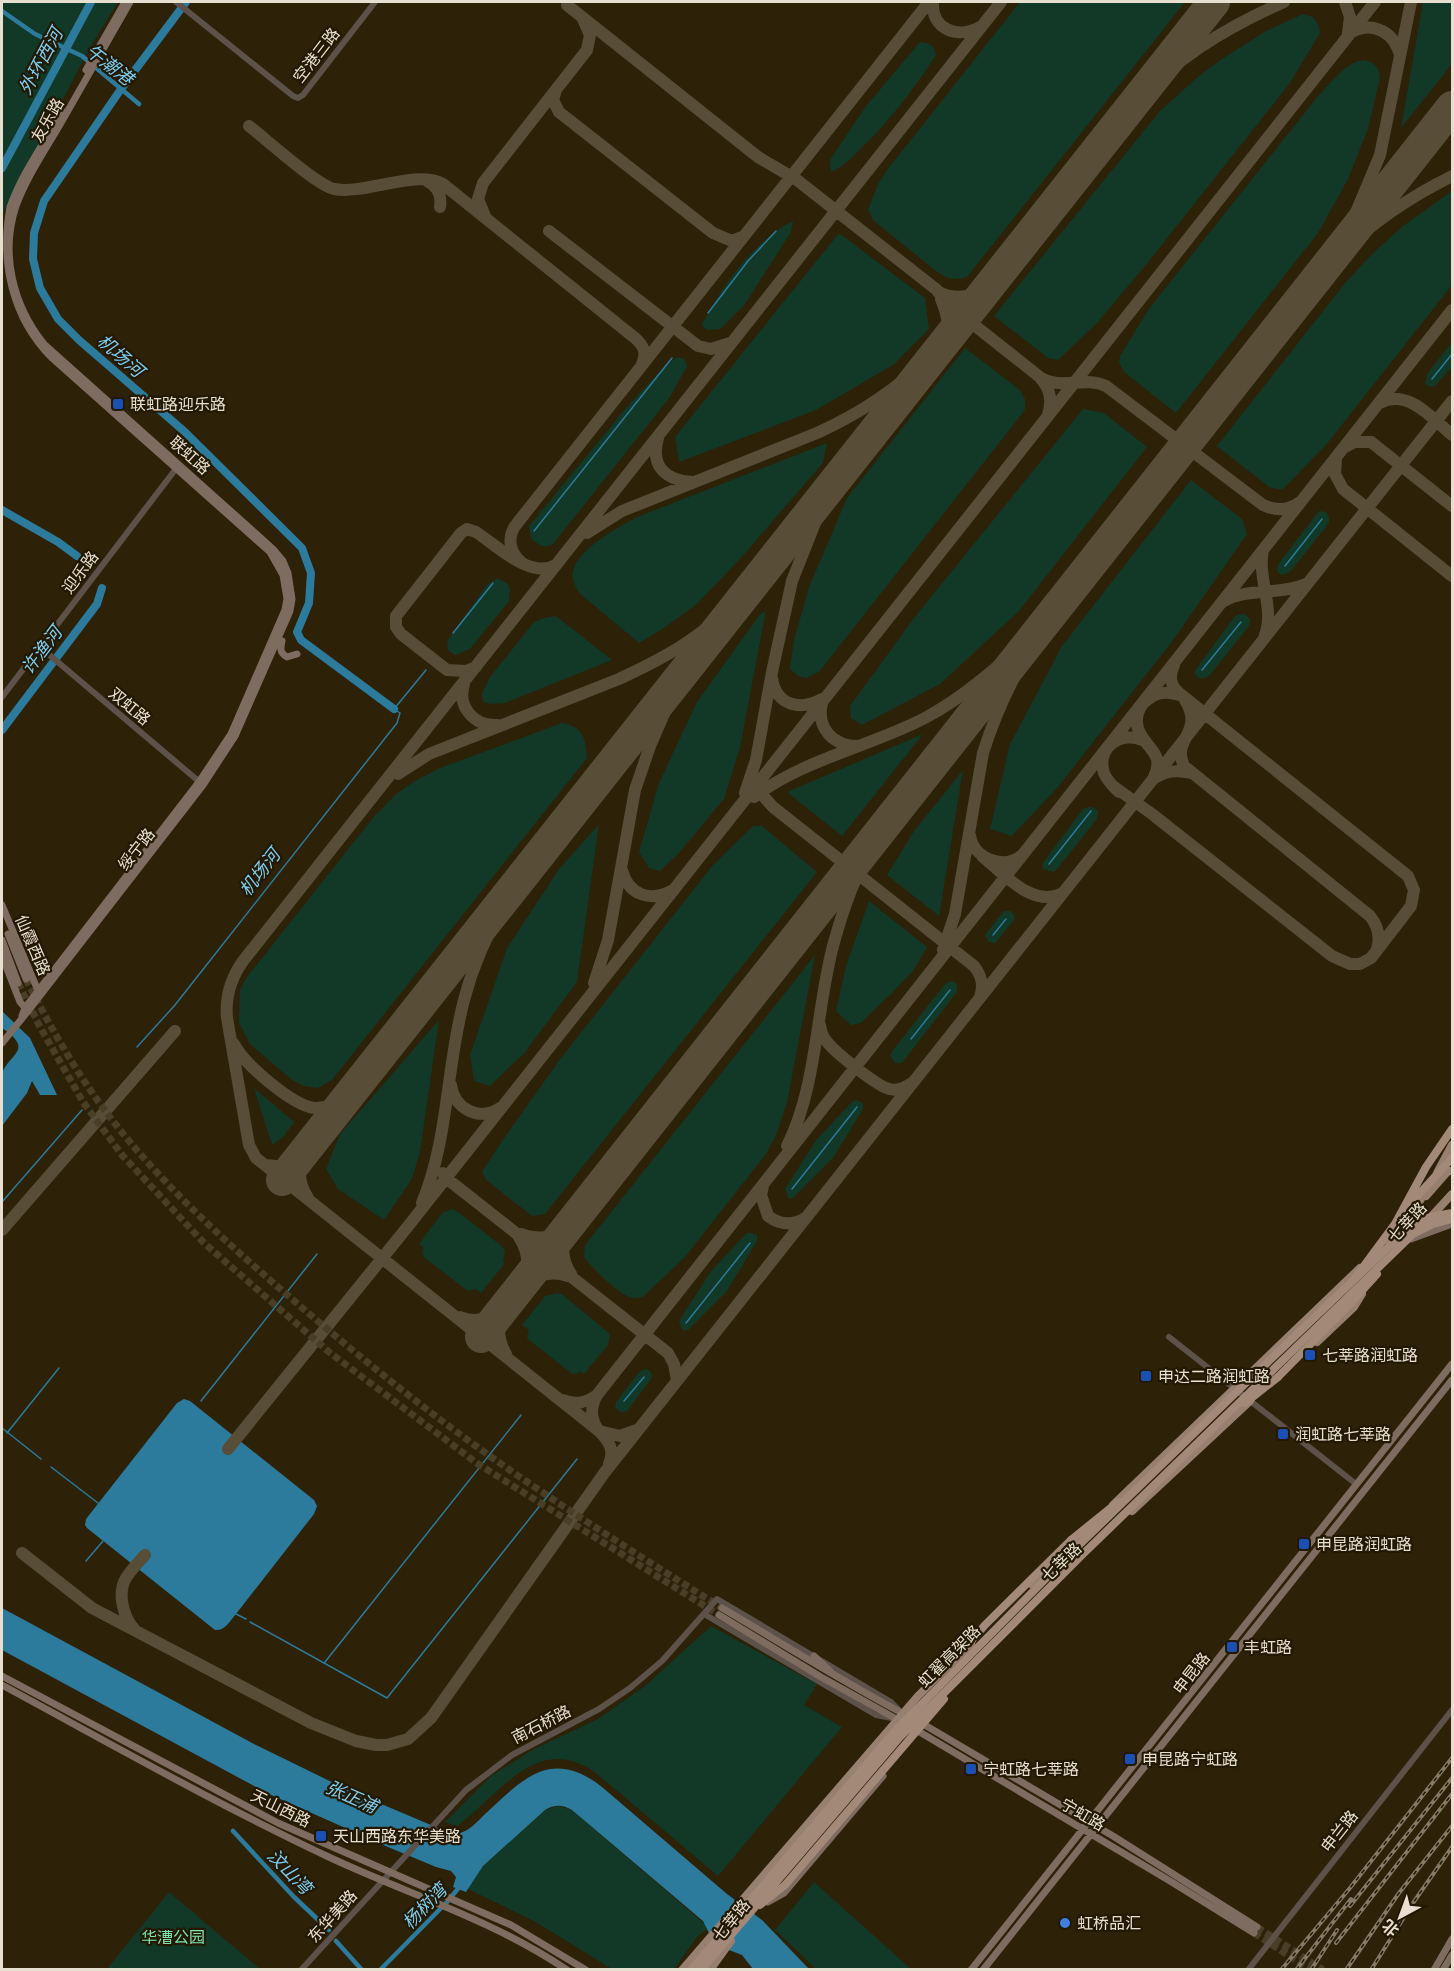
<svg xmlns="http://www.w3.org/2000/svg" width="1454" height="1971" font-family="'Noto Sans','Noto Sans SC',sans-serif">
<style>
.green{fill:#123827}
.water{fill:#2c7b9c}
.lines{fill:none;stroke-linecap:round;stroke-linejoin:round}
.stream{stroke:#2c7b9c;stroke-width:1.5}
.canal{stroke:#2c7b9c;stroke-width:4.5}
.river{stroke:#2c7b9c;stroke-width:8}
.taxiway{stroke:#584e37;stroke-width:12}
.runway{stroke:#584e37;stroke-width:32}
.secondary-tunnel{stroke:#493e26;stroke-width:7;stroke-dasharray:7 3.5;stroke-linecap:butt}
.tertiary{stroke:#5d524a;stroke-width:6}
.secondary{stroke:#7e6c60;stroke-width:7}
.primary{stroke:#978070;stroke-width:8}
.trunk{stroke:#a28978;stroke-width:8}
.rail-casing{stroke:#847a66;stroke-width:4}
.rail{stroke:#231801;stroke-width:1.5;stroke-dasharray:4.5;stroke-linecap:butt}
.trunk-bridge{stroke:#a28978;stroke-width:8}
.transit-dot{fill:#1a4fb4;stroke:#231801;stroke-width:2}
.shop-dot{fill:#3f7fe0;stroke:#231801;stroke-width:2}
.labels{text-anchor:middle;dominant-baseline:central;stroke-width:4.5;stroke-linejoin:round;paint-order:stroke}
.street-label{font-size:16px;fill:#e7dfd0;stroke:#231801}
.poi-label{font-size:16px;fill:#e7dfd0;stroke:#231801;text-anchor:start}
.park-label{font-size:16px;fill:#7de4b2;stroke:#231801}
.water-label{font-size:18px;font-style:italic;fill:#7ccdf4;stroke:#231801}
</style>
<rect width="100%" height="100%" fill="#2d2108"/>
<!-- green -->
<path class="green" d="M2,2H118L91,46L2,215Z
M1020,2H1185L967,277C954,281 947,279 936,271L874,221L868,210L878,184L887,170Z
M1423,2H1452V64L1401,128Z
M1303,14L1313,17L1318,24L1320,33L1290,83L1145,266L1097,323L1058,360L1048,358L994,316L1160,111L1200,75L1222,59L1266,31Z
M920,42C930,43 934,45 936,55C913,90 890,121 860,149C851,158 843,167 831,172L830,160L866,106Z
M1364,60C1375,63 1379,67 1380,78L1368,129L1348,179L1318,233L1176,413L1124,372L1119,362L1120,356L1148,310L1318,96C1330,84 1347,61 1364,60Z
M1452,191V285L1326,445L1283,489H1276L1269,487L1217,446L1346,282L1372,254L1403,226Z
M793,221L791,232L745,304L720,329L707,330L702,325C720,288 756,239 793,221Z
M839,233L925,298L929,329L893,365L816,410L679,462L675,437Z
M1452,342V367L1435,386L1431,387L1425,384L1427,374Z
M965,348L1020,390L1025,399V410L819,672L806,678L798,676L790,669L794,640L809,587L847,498Z
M677,357L684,359L687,366L670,397L553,544C543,549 539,545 531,539L529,526L625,409L666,365Z
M1083,409L1104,413L1147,447L1019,611L940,684L862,725L851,718L850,706L914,618Z
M827,443L823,463L739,560L697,604L664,628L639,643L579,593C575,586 571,579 573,571C578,548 618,528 637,517Z
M1191,480L1242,519L1247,534L1174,639L1058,787L1012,836L990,829L1010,744L1062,646Z
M1319,511L1326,512L1329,517V523L1290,572L1282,575L1278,573L1277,568L1279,563Z
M497,578L507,583L510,590L509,601L470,649L455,655L448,650L447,641L486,586Z
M766,610L740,748L724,799L679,853L660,871L649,868L639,852L659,783L697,702L758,617Z
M1240,614H1245L1250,619L1249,626L1210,675C1204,680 1197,680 1194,672L1235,616Z
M556,616L612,660L505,703L491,704L483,702L482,693L490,677L534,622L544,618Z
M562,723C583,727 586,738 587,758L332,1080L318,1088L304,1086L292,1080L250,1044L239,1023L240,990L247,977L372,819L396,794L415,781L440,768Z
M923,734L842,836L787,792Z
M963,770L939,916L887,875L914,831Z
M1088,807H1093L1098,811L1097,819L1058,868L1054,872L1043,869L1042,864L1083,809Z
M599,824L577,982L526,1051L490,1086L474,1081L470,1055L507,948L559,869Z
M753,826H762L817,872L545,1214L532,1216L486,1180L482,1172L502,1141L561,1058L713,865Z
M869,901L927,947L913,971L893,992L861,1023L851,1025L836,1011L846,966Z
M1004,911H1010L1014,915V920L995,943L989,942L985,936L987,932Z
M815,955L787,1103L776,1135L766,1154L685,1257L643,1297C640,1297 636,1299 633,1298C621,1297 591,1267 584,1257L585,1245Z
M950,981L955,982L957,986V992L902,1063H895L890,1056L893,1050L945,984Z
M439,1020L420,1152L412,1179L384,1220L338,1189L326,1169L340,1134Z
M254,1088L294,1122L284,1136L272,1145Z
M857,1100L863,1103V1109L833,1158L793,1198L789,1199L785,1189L817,1139L853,1101Z
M452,1209L458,1212L502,1246L505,1251L503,1262L505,1263L481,1293L475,1289L469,1291L465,1289L425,1258L422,1254L423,1247L419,1244L442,1213Z
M747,1233H752L757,1235V1241L727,1291L688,1330L683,1331L679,1321L711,1271Z
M557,1293L562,1294L610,1334L608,1345L584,1374L580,1371L577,1374L571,1373L529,1340L527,1337L529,1330L522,1325L545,1296Z
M646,1369L651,1372L652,1378L627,1411C621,1413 618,1412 615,1407L616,1402L640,1371Z
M711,1626L817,1684L804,1705L842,1727L718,1876L596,1773C537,1731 501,1794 457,1826L445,1822L491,1776L534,1749L598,1719L645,1686Z
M558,1806L572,1810L706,1925L707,1929L697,1937L674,1969H612L534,1921L468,1889L483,1866L545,1810Z
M814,1882L911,1969H816L775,1930Z
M169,1892L260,1969H107Z"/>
<!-- water -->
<path class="water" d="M2,1011L30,1038L57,1095H40L32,1081L27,1093L2,1126C2,1115 0,1081 2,1073C11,1052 34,1050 2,1028Z
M184,1399L190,1401L314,1500L317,1506L314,1514L236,1614C230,1621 225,1631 215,1630L87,1528L85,1525L86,1519L177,1403Z
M2,1608L254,1744L346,1789L452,1834C466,1834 473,1826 483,1816C521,1781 550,1746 602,1787L727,1894L762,1920L809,1969H753L742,1955L729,1950L709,1933L703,1921L572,1810C563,1805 555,1804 545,1810L483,1866L466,1892L453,1887L456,1877L451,1871L436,1867L388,1847L269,1794L2,1650Z"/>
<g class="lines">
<!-- stream -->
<path class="stream" d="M708,313L748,261L776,231
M1432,379L1452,354
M534,531L672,358
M1285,566L1322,519
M453,633L493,583
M1202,670L1241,622
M1049,864L1091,811
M993,935L1006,919
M911,1039L950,990
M137,1047L175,1005L397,723L400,713L394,709L426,670
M792,1189L857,1107
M2,1202L82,1110
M686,1323L750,1243
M201,1401L317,1254
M624,1401L644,1377
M2,1428L41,1459
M7,1433L59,1368
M51,1467L98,1503
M86,1561L103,1541
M236,1614L246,1619
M250,1622L387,1698L577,1459
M325,1662L521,1415"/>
<!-- canal -->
<path class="canal" d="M2,11L35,34L82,56L139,104
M233,1831L294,1897L329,1930
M336,1941L362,1970
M380,1970L447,1902L461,1885"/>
<!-- river -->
<path class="river" d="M186,2L121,89L44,201L34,233L33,259L40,288L58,319L79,340L185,432L302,548L311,573L309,603L297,632L301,640L394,709
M2,168L91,2
M2,510L58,542L77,556
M2,730L97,604L102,588"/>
<!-- taxiway -->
<path class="taxiway" d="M933,2C931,30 958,39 980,27
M1345,2L1350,17L1348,33
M567,5L758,157L797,180L937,290L964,317L1041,378C1061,390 1085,376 1106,386L1263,505C1276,511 1288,511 1300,502
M1352,32C1373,21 1394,32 1400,55
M1169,58L1202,2
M556,90L553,100L559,112L713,233L732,241L744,236
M1128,110C1173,60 1223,29 1284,2
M249,126C266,139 316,185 334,189C365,195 416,169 443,184L635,338C644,346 647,353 642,364
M427,181C437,186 442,195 440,207
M485,216L478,199L483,183L587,50L590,35L583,19
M549,231L698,346L711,349L730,343
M1338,257C1371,222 1410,197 1452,176
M1311,287L1349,229L1380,155L1411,2
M938,292C957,301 974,297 990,285
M1041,379C1051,390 1052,401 1048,415
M1380,403C1408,388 1433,419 1452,435
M658,438C650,466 665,480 692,482
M1345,447L1355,442H1371L1452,506
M1336,459L1335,474L1343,489L1452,576
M587,533L622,511L817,433C859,414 897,389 930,357C936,351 945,344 947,335C950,323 946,311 941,299
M1263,550C1257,578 1275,608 1265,635
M521,562C510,552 507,539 515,526L929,2
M1224,601C1246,588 1282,595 1306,584
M476,667L466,671L447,670L401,634L396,627V616L461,533L467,529L476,532C496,545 531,580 556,565
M772,678C776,706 801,711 822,699
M464,684C457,707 474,726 497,725
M1185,700C1205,732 1171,739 1184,766L1370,916C1378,926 1381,936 1377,949
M822,703C816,728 833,746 858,746
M398,774L429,754L619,679C651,664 683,648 710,625C729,609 746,591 762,573
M1154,777C1164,755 1150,751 1141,735C1133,722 1137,706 1150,698C1160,691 1170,692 1182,696
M1155,778C1166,770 1178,770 1191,773
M1113,786L1152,814L1332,956L1350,964H1360L1371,958L1411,906L1414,890L1408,876L1179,693C1170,685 1169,676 1174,665
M756,788L773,807L974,966C982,976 984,985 980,997
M1119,792C1113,786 1107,781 1104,773C1095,746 1124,729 1146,742
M745,793L756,760L772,672L792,581L819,513L850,461
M754,797C804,759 869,747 925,718C966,696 1000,665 1034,633
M970,835C973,858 1002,870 1021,856
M982,856C1004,874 1033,909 1063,893
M622,870C628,895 651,903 673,890
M943,950L955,914L983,753C998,705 1020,662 1048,620
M594,983L608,940L635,790L650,746L666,709L704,646
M820,1025C821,1032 823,1038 828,1043C836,1053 877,1086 889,1089C897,1091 905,1088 912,1083
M234,1044C244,1064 292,1105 314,1108C327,1109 338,1102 349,1095
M451,1085C454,1109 480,1122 500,1108
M787,1146C817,1087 816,1010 833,946C839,924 849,893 859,872C870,850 886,827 900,806
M305,1151C297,1167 299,1184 308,1198
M266,1165L284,1167L298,1160
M443,1173L446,1178L668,1353L674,1364L677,1381
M763,1186L761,1195L768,1216C780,1225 792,1226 805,1218
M422,1203C449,1138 446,1067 464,1000C476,954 498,911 525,872
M570,1225C561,1242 560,1258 571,1274
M2,1230L175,1031
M521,1234C542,1241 557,1238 572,1222
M519,1237C530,1254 530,1271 520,1288
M521,1287C534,1276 551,1270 568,1276
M504,1308C497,1324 497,1339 506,1354
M460,1317C478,1324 492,1318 505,1306
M562,1400C576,1405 586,1403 597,1395
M637,1430L620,1436L599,1431C590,1419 590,1408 597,1395L1452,310
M228,1449L409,1225L1375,2
M609,1464C615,1450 609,1441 599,1431L256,1158L249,1145L227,1018C225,997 231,978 243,961L1001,2
M22,1553L92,1608L311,1723L356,1741L376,1745H387L408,1739L431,1718L605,1472L1452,401
M134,1629C123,1616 117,1593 126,1578C131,1570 139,1562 145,1555"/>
<!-- runway -->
<path class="runway" d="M282,1180L1214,2
M481,1337L1452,107"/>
<!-- secondary-tunnel -->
<path class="secondary-tunnel" d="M26,979C46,1019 68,1058 93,1094C144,1167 212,1230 278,1287C345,1345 414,1402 487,1454C563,1508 643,1558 722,1608
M18,983L40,1027L83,1102L122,1155L204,1243L329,1352L478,1464L719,1615
M1257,1927L1323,1970
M1254,1933L1311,1970"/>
<!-- tertiary -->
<path class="tertiary" d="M176,2L293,96L298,98L303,95L375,2
M40,647L202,784
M2,697L178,466
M1169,1337L1356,1484
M704,1614L876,1715L892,1718
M301,1970L466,1790L512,1755L599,1709L630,1688L662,1661L717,1599L891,1702L898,1709
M1248,1970L1452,1710"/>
<!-- secondary -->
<path class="secondary" d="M86,70L125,2
M282,641C280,649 280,653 287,657L297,654
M2,905L39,993
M8,934L26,979
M2,940L18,983
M2,956L20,1002L27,1010
M22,1016L25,1008L199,782L231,734L285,610L287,599L283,575L270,552L52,358C12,318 0,262 10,207C22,173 45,142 62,111
M2,1043L28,1011L203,785L235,736L290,611L292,599L288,573L283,561L273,549L44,344C13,305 0,254 16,206C27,176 46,149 62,121C85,81 108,41 130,2
M1411,1239L1452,1224
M722,1608C783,1644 843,1682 906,1715
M719,1615L821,1677L900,1721
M814,1656L830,1671
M2,1676L278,1823L511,1925L586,1970
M2,1685C111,1744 220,1806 333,1859C411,1895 495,1921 567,1970
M918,1721L1113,1836L1257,1927
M913,1728L1170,1881L1254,1933
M768,1902L784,1893L883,1776
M971,1970L1452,1364
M983,1970L1452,1380
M1434,1970L1452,1939
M1443,1970L1452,1955"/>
<!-- primary -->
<path class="primary" d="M1437,1173L1452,1145
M1426,1196L1448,1171H1452
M1429,1219L1452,1194
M1387,1240L1417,1206L1427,1188
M1317,1342L1354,1307L1362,1294
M1113,1505L1360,1268
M1132,1511L1250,1401
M1031,1584L1083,1534
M682,1970L918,1696L971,1643
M710,1970L731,1941"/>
<!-- trunk -->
<path class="trunk" d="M1278,1377L1348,1306L1377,1274
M1248,1381L1398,1238L1414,1226
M966,1647L985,1625L1071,1540
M760,1905L785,1885"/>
<!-- rail casing -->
<g class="rail-casing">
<path id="rail" d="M1350,1906L1452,1778
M1336,1943L1452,1794
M1281,1970L1350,1888L1452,1758
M1296,1970L1351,1899
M1311,1970L1337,1930
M1346,1970L1399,1893L1452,1826
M1371,1970L1413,1903L1452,1847"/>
</g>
<!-- rail -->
<use href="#rail" class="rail"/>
<!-- trunk-bridge -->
<path class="trunk-bridge" d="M1411,1203L1452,1158
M1414,1226L1430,1217L1452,1213
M1355,1278L1395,1224L1426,1167L1452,1129
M1245,1403L1278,1377
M1071,1540L1118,1502
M785,1885L944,1699
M691,1970L894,1732L1077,1547L1248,1381
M701,1970L900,1737L1083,1554L1413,1234L1433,1224L1452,1219"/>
</g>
<!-- markers -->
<g class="transit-dot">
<rect x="112" y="398" width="12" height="12" rx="3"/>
<rect x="1304" y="1349" width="12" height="12" rx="3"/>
<rect x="1140" y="1370" width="12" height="12" rx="3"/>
<rect x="1277" y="1428" width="12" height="12" rx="3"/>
<rect x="1298" y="1538" width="12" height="12" rx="3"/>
<rect x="1226" y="1641" width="12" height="12" rx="3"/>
<rect x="1124" y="1753" width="12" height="12" rx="3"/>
<rect x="965" y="1763" width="12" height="12" rx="3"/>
<rect x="315" y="1830" width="12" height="12" rx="3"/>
</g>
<circle class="shop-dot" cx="1065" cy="1923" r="6"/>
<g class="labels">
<!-- street labels -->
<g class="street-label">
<text transform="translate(316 55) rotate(-52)">空港三路</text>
<text transform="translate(47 120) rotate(-60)">友乐路</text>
<text transform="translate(190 455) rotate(42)">联虹路</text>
<text transform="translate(80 572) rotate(-53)">迎乐路</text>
<text transform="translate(130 706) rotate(40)">双虹路</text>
<text transform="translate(136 849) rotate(-52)">绥宁路</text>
<text transform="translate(33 945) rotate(67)">仙霞西路</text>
<text transform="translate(1407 1222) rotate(-47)">七莘路</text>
<text transform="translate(1061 1562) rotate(-44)">七莘路</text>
<text transform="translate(949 1656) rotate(-45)">虹翟高架路</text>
<text transform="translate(1191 1673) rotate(-52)">申昆路</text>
<text transform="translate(541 1724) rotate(-27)">南石桥路</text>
<text transform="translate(281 1808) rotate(26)">天山西路</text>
<text transform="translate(1083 1814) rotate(30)">宁虹路</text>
<text transform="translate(1339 1831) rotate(-52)">申兰路</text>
<text transform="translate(332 1916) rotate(-48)">东华美路</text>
<text transform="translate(731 1920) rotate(-51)">七莘路</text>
</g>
<!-- poi labels -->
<g class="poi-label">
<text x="130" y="404">联虹路迎乐路</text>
<text x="1322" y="1355">七莘路润虹路</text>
<text x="1158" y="1376">申达二路润虹路</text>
<text x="1295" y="1434">润虹路七莘路</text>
<text x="1316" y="1544">申昆路润虹路</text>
<text x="1244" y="1647">丰虹路</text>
<text x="1142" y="1759">申昆路宁虹路</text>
<text x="983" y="1769">宁虹路七莘路</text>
<text x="333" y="1836">天山西路东华美路</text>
<text x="1077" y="1923">虹桥品汇</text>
</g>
<!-- park labels -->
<g class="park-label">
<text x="173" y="1937">华漕公园</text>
</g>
<!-- water labels -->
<g class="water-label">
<text transform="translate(40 61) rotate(-62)">外环西河</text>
<text transform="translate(110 64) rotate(38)">午潮港</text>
<text transform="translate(121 355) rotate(41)">机场河</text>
<text transform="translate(41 650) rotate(-53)">许渔河</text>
<text transform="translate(259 872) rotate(-52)">机场河</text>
<text transform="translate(352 1796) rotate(24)">张正浦</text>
<text transform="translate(290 1871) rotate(46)">汶山湾</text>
<text transform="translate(424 1906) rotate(-46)">杨树湾</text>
</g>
</g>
<!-- border -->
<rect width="1454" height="1971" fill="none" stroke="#e7dfd0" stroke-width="6"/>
<!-- north arrow -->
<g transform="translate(1400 1917) rotate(221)" stroke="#231801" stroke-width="4.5" paint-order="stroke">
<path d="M0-4.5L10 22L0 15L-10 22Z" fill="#e7dfd0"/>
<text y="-9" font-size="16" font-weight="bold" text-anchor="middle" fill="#e7dfd0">北</text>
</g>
</svg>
